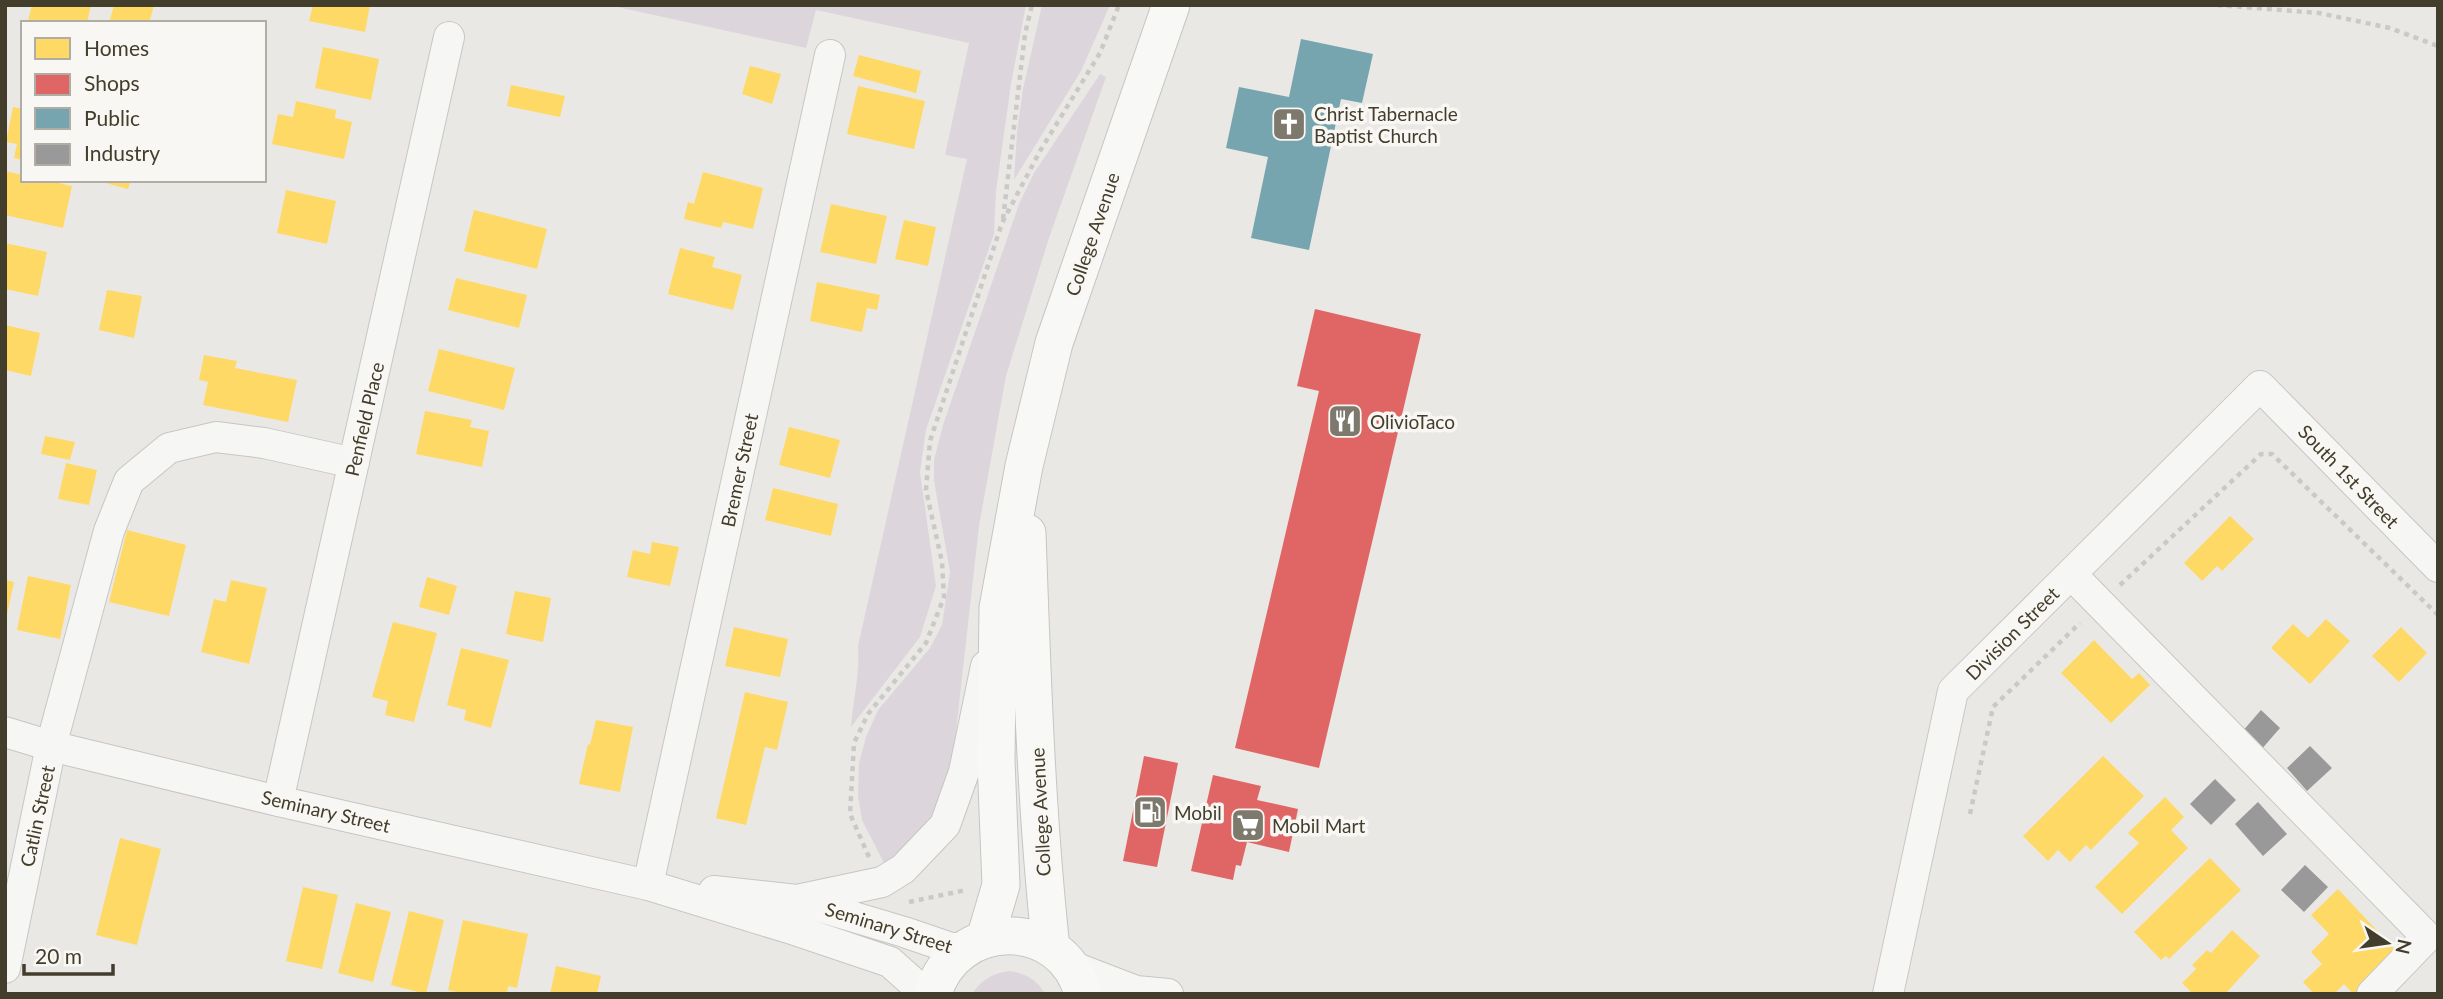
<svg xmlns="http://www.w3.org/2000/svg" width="2443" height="999" font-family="Lato,sans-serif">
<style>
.green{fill:#ddd5dc}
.homes{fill:#ffd966}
.shops{fill:#e06666}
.public{fill:#76a5af}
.industry{fill:#999}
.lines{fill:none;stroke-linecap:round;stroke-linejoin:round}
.minor-casing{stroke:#c8c6c3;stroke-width:32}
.major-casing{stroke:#c7c5c2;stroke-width:39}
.path{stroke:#cac9c5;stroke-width:4.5;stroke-dasharray:5 5;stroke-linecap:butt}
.minor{stroke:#f6f6f5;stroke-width:30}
.major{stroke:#f8f8f7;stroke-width:37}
.labels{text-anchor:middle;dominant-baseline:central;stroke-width:7;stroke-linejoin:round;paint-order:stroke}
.poi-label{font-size:19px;fill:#433d2c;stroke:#f8f7f4;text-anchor:start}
.street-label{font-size:19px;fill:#433d2c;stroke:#f8f7f4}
</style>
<rect width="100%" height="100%" fill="#eae8e5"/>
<!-- green -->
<path class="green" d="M608,5H1026L1011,84L996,191L994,234L926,430L920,472L936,586L920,637L851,727C853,700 860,673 858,646L967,159L945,155L969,43L816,10L806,48Z
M1042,5H1110L1081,71L1014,180L1017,132L1023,89Z
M1100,74L1106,77L1049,238L1006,376L979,526L952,767L930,825L886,867L862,820L858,796L859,763L866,737L878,710L930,648L942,625L950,572L934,481V460L943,425L1019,204L1034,173Z
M1010,971C1026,974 1037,979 1045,994H972C982,979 993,973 1010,971Z"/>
<!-- homes -->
<path class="homes" d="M32,5H91L87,23L28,21Z
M114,5H149L154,6L149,23H109Z
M313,5H370L365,32L309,21Z
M323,47L379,59L371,100L315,88Z
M859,55L921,71L916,93L853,76Z
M750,66L781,74L772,104L742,94Z
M511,85L565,96L560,117L507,106Z
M858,86L925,101L914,149L847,134Z
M296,101L336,110L335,118L352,122L344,159L272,144L278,114L293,117Z
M13,107L23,109V160L14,158L17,144L6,142Z
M5,171L23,175V180H46L72,186L63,228L5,215Z
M703,172L763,188L753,229L723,222L721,228L684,219L688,202L694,204Z
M94,180H131L128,189Z
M286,190L336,201L327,244L277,233Z
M831,204L887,216L876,264L820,252Z
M474,210L547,229L537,269L464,251Z
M904,220L936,227L928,266L895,259Z
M5,243L47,252L38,296L5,289Z
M680,248L715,257L712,267L742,275L733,310L668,294Z
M456,278L527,295L519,328L448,310Z
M817,282L880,295L877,310L867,308L862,332L810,321Z
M107,290L142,296L134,338L99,330Z
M5,325L40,333L31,376L5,370Z
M439,349L515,368L504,410L428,391Z
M204,355L237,361L235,368L297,380L288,422L203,405L208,382L199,380Z
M425,411L472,420L470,427L489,431L482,467L416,454Z
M789,427L840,440L830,478L779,465Z
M45,436L75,442L70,460L41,454Z
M66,463L97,470L89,505L58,499Z
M773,488L838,504L831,536L765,520Z
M2230,516L2254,539L2222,571L2217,566L2202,581L2184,563Z
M127,530L186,545L169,616L109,602Z
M652,542L679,547L670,586L627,577L633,550L650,554Z
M28,576L71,585L60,639L17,630Z
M427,577L457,586L449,615L419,607Z
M5,580L14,582L6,619H5Z
M231,580L267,588L249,664L201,652L214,599L226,602Z
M515,591L551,598L543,642L506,634Z
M2326,619L2350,641L2310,684L2271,648L2293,624L2308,638Z
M393,622L437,633L414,722L385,715L388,701L372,697Z
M734,627L788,639L780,677L725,666Z
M2401,627L2427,653L2399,682L2372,656Z
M2094,640L2132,679L2139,673L2150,685L2111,723L2061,673Z
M461,648L509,660L491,728L464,720L466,710L447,705Z
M745,692L788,702L777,750L765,747L746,825L716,818Z
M596,720L633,727L620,792L579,784L588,744L590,745Z
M2103,756L2144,796L2091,850L2086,845L2070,862L2058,850L2048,861L2023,836Z
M2165,797L2184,817L2171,830L2188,848L2122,914L2095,887L2139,843L2128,833Z
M120,838L161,849L137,945L96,935Z
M2210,858L2241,890L2169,959L2166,956L2161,960L2134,932Z
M303,887L338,895L322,969L286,961Z
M2338,889L2399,954L2357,994H2353L2344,984L2334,994H2314L2303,982L2322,964L2311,952L2329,934L2311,915Z
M356,903L391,912L373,982L338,973Z
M409,911L444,920L426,994L391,985Z
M463,920L528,934L517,988L508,986L507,994H465L448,990Z
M2232,930L2260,956L2225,994H2193L2182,983L2196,969L2192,965L2207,950L2211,953Z
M556,966L601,976L597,994H550Z"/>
<!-- shops -->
<path class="shops" d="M1315,309L1421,334L1319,768L1235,748L1319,391L1297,386Z
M1144,756L1178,763L1157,867L1123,861Z
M1213,775L1261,786L1257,800L1298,809L1289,852L1247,842L1241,866L1236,865L1233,880L1191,871Z"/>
<!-- public -->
<path class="public" d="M1301,39L1373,54L1362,103L1341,99L1309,250L1251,238L1268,157L1226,148L1239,87L1289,97Z"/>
<!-- industry -->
<path class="industry" d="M2261,710L2280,728L2260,751L2241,733Z
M2310,746L2332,768L2307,791L2287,768Z
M2215,779L2236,800L2211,825L2190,804Z
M2258,802L2287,834L2263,856L2235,824Z
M2305,865L2328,887L2304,912L2281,890Z"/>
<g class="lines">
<!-- minor casing -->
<g class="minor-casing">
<path id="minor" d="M2071,574L2427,937L2372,994
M5,732L51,746L278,801L648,885L795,930L890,962L919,988L921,994
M278,801L449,37
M648,885L830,55
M714,891L797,900L904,932L948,947L963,949
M797,900L882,882L903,869L945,825L964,772L986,666
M1071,966L1136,991L1168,994
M5,968L51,746L109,531L129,481L169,448L216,437L264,443L354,463
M1888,994L1953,691L2260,386L2438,567"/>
</g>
<!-- major casing -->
<g class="major-casing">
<path id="major" d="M1027,533C1032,672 1036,810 1051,948
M985,939L1001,885L996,760L998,608L1024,466L1054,343L1171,5
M933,994C955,917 1063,916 1083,994"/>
</g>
<!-- path -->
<path class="path" d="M2217,5L2319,13L2390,28L2438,46
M1003,219L1025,34L1032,5
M2120,585L2261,454H2272L2438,615
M1970,814L1993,707L2080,623
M869,857L850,814L854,743L868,714L926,643L944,597L942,562L926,490L930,441L1002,223L1040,151L1100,53L1119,5
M909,902L966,890"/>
<!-- minor -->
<use href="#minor" class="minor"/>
<!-- major -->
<use href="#major" class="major"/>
</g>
<!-- icons -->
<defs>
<g id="church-square" transform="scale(1.75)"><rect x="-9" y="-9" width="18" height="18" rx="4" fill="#7d796d" stroke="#f8f7f4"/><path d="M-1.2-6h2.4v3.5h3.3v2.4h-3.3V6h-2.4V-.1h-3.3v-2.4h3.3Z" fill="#fff"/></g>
<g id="restaurant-square" transform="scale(1.75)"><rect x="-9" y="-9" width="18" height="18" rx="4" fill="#7d796d" stroke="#f8f7f4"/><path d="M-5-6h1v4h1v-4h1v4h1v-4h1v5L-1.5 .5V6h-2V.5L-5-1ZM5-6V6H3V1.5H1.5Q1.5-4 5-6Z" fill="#fff"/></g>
<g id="fuel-square" transform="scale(1.75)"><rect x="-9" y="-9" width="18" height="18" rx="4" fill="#7d796d" stroke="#f8f7f4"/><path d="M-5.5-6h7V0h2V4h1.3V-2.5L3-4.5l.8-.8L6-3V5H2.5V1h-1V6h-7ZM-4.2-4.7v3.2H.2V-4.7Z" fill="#fff"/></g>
<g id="supermarket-square" transform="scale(1.75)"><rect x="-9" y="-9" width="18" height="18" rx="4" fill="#7d796d" stroke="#f8f7f4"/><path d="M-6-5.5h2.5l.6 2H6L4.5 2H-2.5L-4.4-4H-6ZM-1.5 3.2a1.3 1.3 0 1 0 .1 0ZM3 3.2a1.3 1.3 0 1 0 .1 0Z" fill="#fff"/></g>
</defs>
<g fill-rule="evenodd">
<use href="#church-square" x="1289" y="124"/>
<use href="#restaurant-square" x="1345" y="421"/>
<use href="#fuel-square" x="1150" y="812"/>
<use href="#supermarket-square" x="1248" y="825"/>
</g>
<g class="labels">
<!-- poi labels -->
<g class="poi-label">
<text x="1314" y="113">Christ Tabernacle<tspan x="1314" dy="22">Baptist Church</tspan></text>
<text x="1370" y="421">OlivioTaco</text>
<text x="1174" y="812">Mobil</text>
<text x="1272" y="825">Mobil Mart</text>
</g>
<!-- street labels -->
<g class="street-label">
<text transform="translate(1092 234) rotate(-71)">College Avenue</text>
<text transform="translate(364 419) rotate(-77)">Penfield Place</text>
<text transform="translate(739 470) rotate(-78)">Bremer Street</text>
<text transform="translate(2349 476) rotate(46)">South 1st Street</text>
<text transform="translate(2012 633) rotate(-45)">Division Street</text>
<text transform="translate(326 811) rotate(13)">Seminary Street</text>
<text transform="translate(1040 812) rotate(-93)">College Avenue</text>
<text transform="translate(37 816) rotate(-78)">Catlin Street</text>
<text transform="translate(889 927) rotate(17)">Seminary Street</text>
</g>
</g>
<!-- border -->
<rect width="2443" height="999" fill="none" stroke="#433d2c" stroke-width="14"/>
<!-- legend -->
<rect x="21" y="21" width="245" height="161" fill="#f8f7f4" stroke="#b0ada4" stroke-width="2"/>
<rect x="35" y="38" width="35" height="21" fill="#ffd966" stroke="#b0ada4" stroke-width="2"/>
<text x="84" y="56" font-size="21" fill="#433d2c">Homes</text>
<rect x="35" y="74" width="35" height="21" fill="#e06666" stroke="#b0ada4" stroke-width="2"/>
<text x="84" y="91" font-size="21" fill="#433d2c">Shops</text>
<rect x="35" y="108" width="35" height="21" fill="#76a5af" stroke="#b0ada4" stroke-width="2"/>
<text x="84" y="126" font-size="21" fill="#433d2c">Public</text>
<rect x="35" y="144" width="35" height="21" fill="#999999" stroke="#b0ada4" stroke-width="2"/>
<text x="84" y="161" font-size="21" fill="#433d2c">Industry</text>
<!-- north arrow -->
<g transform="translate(2387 943) rotate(103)" stroke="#f8f7f4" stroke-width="5" paint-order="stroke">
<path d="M0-5L12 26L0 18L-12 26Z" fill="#433d2c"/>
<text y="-10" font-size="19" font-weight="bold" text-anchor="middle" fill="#433d2c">N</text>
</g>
<!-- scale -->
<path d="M24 964v10h89v-10" fill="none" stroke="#433d2c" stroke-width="3.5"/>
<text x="35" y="964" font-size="21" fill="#433d2c" stroke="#f8f7f4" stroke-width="5" paint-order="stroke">20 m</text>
</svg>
